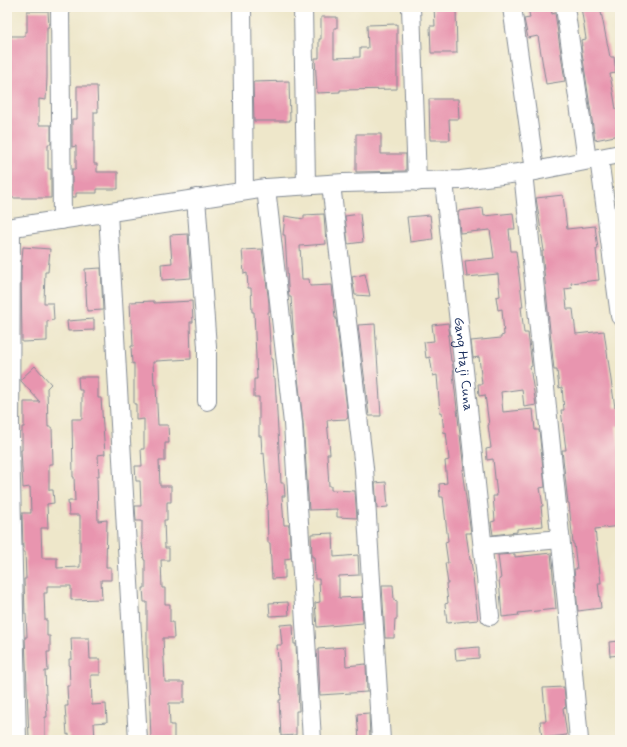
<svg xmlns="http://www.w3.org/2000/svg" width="627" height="747" font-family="Mynerve,sans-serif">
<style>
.building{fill:#e895af}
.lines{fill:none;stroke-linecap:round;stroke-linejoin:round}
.minor-casing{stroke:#848b94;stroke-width:20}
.minor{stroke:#fff;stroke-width:18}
.labels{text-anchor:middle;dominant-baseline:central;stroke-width:3;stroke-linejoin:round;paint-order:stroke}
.street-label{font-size:14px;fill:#1b2f5e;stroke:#fbf7ec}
</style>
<rect width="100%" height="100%" fill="#fbf7ec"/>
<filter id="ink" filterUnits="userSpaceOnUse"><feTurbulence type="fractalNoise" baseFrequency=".025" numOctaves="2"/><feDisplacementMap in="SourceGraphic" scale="8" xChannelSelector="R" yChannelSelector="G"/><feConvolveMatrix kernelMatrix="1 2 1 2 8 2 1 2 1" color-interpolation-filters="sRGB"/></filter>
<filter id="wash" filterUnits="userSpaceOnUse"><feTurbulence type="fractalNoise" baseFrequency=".012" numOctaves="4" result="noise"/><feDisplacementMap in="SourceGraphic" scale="16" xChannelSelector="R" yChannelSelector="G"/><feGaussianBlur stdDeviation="0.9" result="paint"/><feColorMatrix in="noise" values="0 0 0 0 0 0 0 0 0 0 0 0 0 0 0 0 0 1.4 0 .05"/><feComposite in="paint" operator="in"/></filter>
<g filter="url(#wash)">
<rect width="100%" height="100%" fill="#eee7ca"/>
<g id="blocks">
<!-- building -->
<path class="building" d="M434,7H456L457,53H431L430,26H435Z
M528,7H551L552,14L555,13L565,81L546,84L538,36L528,38L524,19L530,18Z
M581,7H600L610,57H614L616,73L610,74L616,109H620V135L595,140L581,46H582L581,40L586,39Z
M27,11H48L49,27H47V77L46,100L39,99V125H51V144H48V169H51V198H7V36H25V32H27Z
M321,17H337V28H334V58L360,57V48H368L367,25L397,24V89L340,90V92L317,93L315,58H319V39H321Z
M289,81L290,121H254L253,82Z
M77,86H97L98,112H94V164H97V172H118V189H97V193H76V197H72V169H76V146L72,147V119H77Z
M429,99H458L459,119H449L450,140H430Z
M356,134H381V154H406V171L356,172Z
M563,195L567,229L595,226L598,249H596L599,280L571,283L572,288L565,289L567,309H573L576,334L604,331L615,408L620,407V426H616L619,447L620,446V526L595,529L601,583H598L601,608L578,611L574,569H577L574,544H573L569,503H568L562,450H566L561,410H564L562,387L559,388L557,370H554L542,251H544L536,198Z
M483,208L484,216L513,213L515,229H509L511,251H516L523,307H521L524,333H528L532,366L530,367L536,405L524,407L522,389L501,392L503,412L533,409L535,430H539L545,487L540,488L543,506H541L543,526L517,529V532L493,535L491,522L495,521L493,496H497L493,459L487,460L486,449L491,448L488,425H489L485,395L479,396L478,384H482L479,357L473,358L471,341L501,338V336L504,335L502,309L498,310L496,297L500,296L498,274L467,277L465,261L494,258L490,230L460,233L458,211Z
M324,214L326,244L300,246L302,279H309L310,286L332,285L335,318H336L348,417L347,419L327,420L330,454H327L329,486H331V490L355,491L357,518L337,517V509L309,510L303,422L294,342L291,297H289L288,286L285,235H283L285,216L304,219V215Z
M360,214L363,242L348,244L345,216Z
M430,215L433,239L410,242L407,217Z
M188,234L191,278L162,280L161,264L172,263L170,235Z
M23,247L50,249L48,272H45L44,303H53L54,320L47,321V341L22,342L21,270Z
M262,249L269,303V312H268L271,359H272L273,377L275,378L281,483H284L285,496H282L284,525H289L291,558L285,559V578L272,579L270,543H268L267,505H268L264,453L262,454L261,436H259V397H254V379H257L254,312H252L251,288H248L247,273L244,274L242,250Z
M101,268L103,310L87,311L85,269Z
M365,274L370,296L355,295L352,277Z
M154,301V303L192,301L193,322H190L191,359L156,361V362H153L154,385H156L158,425H168L169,443H165V461H159L160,486H171V502H167V520H164L165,548H169V560H161L162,588H165V604H170V622H173L174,638H163L165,682H184V703H169L170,725H174V740H151L148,658H147V602H144L143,588H145V560H144L142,543V521H136L135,506H141L140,481H136L135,466H142L141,449H144V419L136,420V404H134V363L132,364L131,346H133L132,323H131L130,302Z
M94,319V330L68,331L67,321Z
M448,323L450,335H448L451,361H452L454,374H453L464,470H462L471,533H466L470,560H471L478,620L447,623L445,604L448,603L446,584H448L445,563H448L445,542L448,541L443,497H440L439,484L447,483L445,461L449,460L446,432L444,433L442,412L440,413L437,375L433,376L430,357L426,358L424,342L434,341L432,325Z
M375,324L381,416H369L358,325Z
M35,366L51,384L47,388L48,427H52L53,464H49V490H53L54,503L47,504L48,528H41L42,558H57V568L80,567V515H69L68,501H75L74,477H73L72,419H82V390H79L78,377H98V398H101L105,454L98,455L99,476H97L98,521L107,520L106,567H111V580H101L102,599L71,600V586H47V593H44L45,620H47V636H50V652H47L48,671H45L47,717H45V737L29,738L25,637H27L26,614H25L24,579H26L25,552H23L22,513H31L30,487L23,488L21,450H22V427H24V402H40L21,381V379Z
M386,482L388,507L377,508L375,483Z
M333,533L334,557L358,555L359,575L339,576V598L362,597L363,623L317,627L315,603L320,602L319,579H315L314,557H312L311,534Z
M551,553L556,609L518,613L519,615L502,617L499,579H501L498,555L515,554V557Z
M382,585H393L394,600L397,601V619H395L394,638H385Z
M288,602L289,615L270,616L269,603Z
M293,624L294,644H296L299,711H296V735L281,736L279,700H281L279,660H278L277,645H282L280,625Z
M71,638H89L90,659H100V675H91L92,705L106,704L107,722L94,723L95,740H69V734L67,735L65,706H68L67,686H70L69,659H72Z
M620,641V655L610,656L609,642Z
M345,647L346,666L366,664L367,692L320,695L318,649Z
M479,647V658L456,660L455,649Z
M564,687L566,707L563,708L567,735L542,738L540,721H546L543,688Z
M369,713L370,740H359L357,714Z"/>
</g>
</g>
<g filter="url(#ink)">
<use href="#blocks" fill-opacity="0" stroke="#848b94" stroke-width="1"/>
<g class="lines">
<!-- minor casing -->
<g class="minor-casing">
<g id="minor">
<path d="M60,7L62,220"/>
<path d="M242,7L244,191"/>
<path d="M303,7L306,185"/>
<path d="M411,7L417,182"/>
<path d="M512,7L535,171"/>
<path d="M565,7L587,160"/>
<path d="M599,158L620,316"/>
<path d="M523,172L567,603L579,740"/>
<path id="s1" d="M444,181L490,616"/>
<path d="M331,184L364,468L381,740"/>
<path d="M266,188L293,423L312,740"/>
<path d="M196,198L207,347V401"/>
<path d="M108,213L138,740"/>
<path d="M7,228L266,188L344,183L461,180L535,171L620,154"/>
<path d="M11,228L10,439L17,740"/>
<path d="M483,546L560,539"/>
</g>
</g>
<!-- minor -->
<use href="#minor" class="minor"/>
</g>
</g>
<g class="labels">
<!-- street labels -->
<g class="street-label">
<text stroke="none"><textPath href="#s1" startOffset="184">Gang Haji Cuna</textPath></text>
</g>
</g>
<!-- margin -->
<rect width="627" height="747" fill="none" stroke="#fbf7ec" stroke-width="24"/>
</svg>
